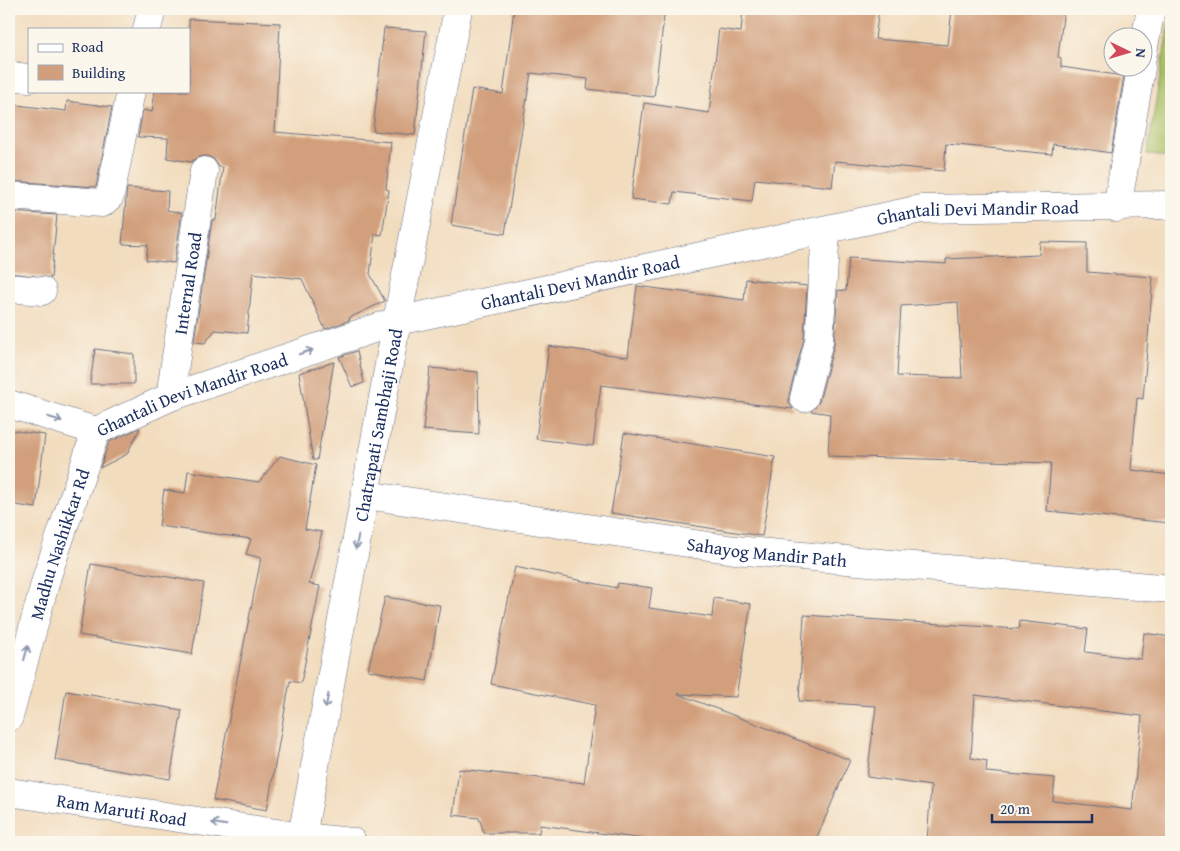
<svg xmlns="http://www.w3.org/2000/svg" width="1180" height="851" font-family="'Gentium Book Plus',serif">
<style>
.green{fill:#a9bf63;stroke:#627760}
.building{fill:#d19f7b;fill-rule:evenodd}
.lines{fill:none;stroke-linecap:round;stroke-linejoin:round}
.minor-casing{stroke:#666c80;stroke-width:29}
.minor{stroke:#fff;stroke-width:28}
.oneway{stroke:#8d97ae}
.labels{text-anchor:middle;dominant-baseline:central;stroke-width:4.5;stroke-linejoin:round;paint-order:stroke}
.street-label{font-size:18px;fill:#1b2f5e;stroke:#fbf7ec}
</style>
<rect width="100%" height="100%" fill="#fbf7ec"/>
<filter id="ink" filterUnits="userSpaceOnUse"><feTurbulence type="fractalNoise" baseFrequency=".02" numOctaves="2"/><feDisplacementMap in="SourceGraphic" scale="10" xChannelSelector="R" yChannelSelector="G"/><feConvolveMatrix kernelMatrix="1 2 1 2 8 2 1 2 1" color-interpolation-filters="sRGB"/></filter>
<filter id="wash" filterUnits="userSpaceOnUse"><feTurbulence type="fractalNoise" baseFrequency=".0096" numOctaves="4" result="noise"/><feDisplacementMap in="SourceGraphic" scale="20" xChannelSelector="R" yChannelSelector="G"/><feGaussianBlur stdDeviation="1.12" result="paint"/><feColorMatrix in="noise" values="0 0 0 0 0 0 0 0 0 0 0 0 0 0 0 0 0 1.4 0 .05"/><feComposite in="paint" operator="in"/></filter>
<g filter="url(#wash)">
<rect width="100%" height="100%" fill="#f2dcbe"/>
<!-- green -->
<path class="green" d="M1171,9V157L1147,155Z"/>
<g id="blocks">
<!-- building -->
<path class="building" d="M514,9H665L654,97L587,89L588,79L531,73L505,234L451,225L472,89L503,94Z
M743,9H879L875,39L948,45L952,9H1064L1058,57L1061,58V67L1124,76L1111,153L1053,144L1052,154L946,144L944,171L835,161L832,187L755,179L752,201L674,192L672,204L631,199L644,103L709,113L719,29L741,32Z
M189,19L280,23L275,132L391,142L386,189L389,190L382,235L375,234L370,274L385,301L349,318L350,320L325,329L302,279L253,273L247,333L215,330L205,343L194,342L212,220H216L223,167H219L214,159L207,156L198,157L191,162L167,158L168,138L138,137L143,110L152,112L155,91H189Z
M384,28L426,31L415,135L373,131Z
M67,101L112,107L96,187L9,181V104L66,111Z
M127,188L168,191L167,210L182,213L174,263L146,260L148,245L122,244Z
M9,212L57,215L51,278L9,273Z
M1040,242L1087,243V272L1153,277L1143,399L1137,398L1131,470L1171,475V523L1047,511L1051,463L828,456L830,414L811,411L819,402L834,345L838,290L846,291L849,258L946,264V259L1039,255ZM958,302L962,378L897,376L901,306Z
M746,279L807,286L804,338L789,395V403L793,409L601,385L593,446L536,439L549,346L628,357L637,286L744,300Z
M95,349L134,354V384H90Z
M357,351L364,383L352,387L339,357Z
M334,362L317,460H313L299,373Z
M430,368L478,372L479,434L423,430Z
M140,428L127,454L100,468L109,442Z
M9,430L45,435L36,508L9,504Z
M624,433L775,457L762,536L611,513Z
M280,456L316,465L305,529L322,532L309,584L320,586L301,683L290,681L267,810L213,800L261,558L246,554L251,539L159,526L164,490L185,493L188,471L259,482Z
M91,564L204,583L192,654L79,635Z
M515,567L617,588L618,583L652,588L649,608L712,617L714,598L751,604L736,697L678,694L850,760L815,842H666L540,825L539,833H484L479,818L453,815L459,769L584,783L595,705L491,684Z
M385,597L440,605L427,681L368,670Z
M804,615L1019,629L1020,621L1088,629L1085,652L1141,659L1144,633L1171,637V842H927L931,786L867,777L876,706L799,701ZM975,695L1142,716L1132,810L1053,801L1055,778L986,772L987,761L971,758Z
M66,691L182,710L170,779L55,760Z"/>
</g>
</g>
<g filter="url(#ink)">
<use href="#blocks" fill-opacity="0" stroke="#666c80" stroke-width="1"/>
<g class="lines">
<!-- minor casing -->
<g class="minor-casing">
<g id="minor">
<path d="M147,29L152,9"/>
<path d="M1142,57L1151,9"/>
<path d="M9,76L29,78"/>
<path d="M9,196L102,203L110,196L131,91"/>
<path d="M1117,208L1141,68"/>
<path d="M9,288L42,291"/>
<path id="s1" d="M170,397L204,171"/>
<path d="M804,398L819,341L826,230"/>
<path id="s2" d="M9,404L96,431L170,397L397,321L921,209L1171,205"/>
<path id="s3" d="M366,495L735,550L1171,589"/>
<path id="s4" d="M9,717L47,576L96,431"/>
<path id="s5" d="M9,792L302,837L352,842"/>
<path id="s6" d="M301,842L397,321L458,9"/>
</g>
</g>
<!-- minor -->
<use href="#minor" class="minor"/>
</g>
<!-- one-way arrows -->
<defs><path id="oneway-shaft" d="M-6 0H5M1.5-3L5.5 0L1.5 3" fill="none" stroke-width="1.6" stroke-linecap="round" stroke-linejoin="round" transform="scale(1.25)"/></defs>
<g class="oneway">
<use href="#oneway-shaft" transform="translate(306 352) rotate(-18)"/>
<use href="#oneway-shaft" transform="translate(55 419) rotate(17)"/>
<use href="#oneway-shaft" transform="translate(357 542) rotate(101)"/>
<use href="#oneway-shaft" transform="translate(26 653) rotate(-75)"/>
<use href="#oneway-shaft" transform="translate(327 701) rotate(101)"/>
<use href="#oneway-shaft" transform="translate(219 824) rotate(-171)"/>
</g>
</g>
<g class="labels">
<!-- street labels -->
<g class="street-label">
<text stroke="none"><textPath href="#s2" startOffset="1004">Ghantali Devi Mandir Road</textPath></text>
<text stroke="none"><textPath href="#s2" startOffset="599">Ghantali Devi Mandir Road</textPath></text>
<text stroke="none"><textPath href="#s1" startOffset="115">Internal Road</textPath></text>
<text stroke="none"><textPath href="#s2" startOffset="194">Ghantali Devi Mandir Road</textPath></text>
<text stroke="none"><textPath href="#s6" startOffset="424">Chatrapati Sambhaji Road</textPath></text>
<text stroke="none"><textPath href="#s4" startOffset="180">Madhu Nashikkar Rd</textPath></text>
<text stroke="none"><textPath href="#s3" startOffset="405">Sahayog Mandir Path</textPath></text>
<text stroke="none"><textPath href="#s5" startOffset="114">Ram Maruti Road</textPath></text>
</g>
</g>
<!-- margin -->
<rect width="1180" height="851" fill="none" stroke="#fbf7ec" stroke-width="30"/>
<!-- legend -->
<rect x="28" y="28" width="162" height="65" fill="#fbf7ec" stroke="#a1a7b3"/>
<rect x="38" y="44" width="25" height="8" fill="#ffffff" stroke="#a1a7b3"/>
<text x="72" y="52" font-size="15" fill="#1b2f5e">Road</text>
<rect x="38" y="65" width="25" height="15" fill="#d19f7b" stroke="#a1a7b3"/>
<text x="72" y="78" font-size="15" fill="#1b2f5e">Building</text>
<!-- north arrow -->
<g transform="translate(1128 52) rotate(95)"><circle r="24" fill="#fbf7ec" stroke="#a1a7b3"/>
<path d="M0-4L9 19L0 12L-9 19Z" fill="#d1495b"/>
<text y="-8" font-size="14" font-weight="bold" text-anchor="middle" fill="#1b2f5e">N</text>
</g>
<!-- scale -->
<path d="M992 814v8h100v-8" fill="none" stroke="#1b2f5e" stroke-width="2.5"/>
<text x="1000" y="814" font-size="15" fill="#1b2f5e" stroke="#fbf7ec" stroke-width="4" paint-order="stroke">20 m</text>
</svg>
